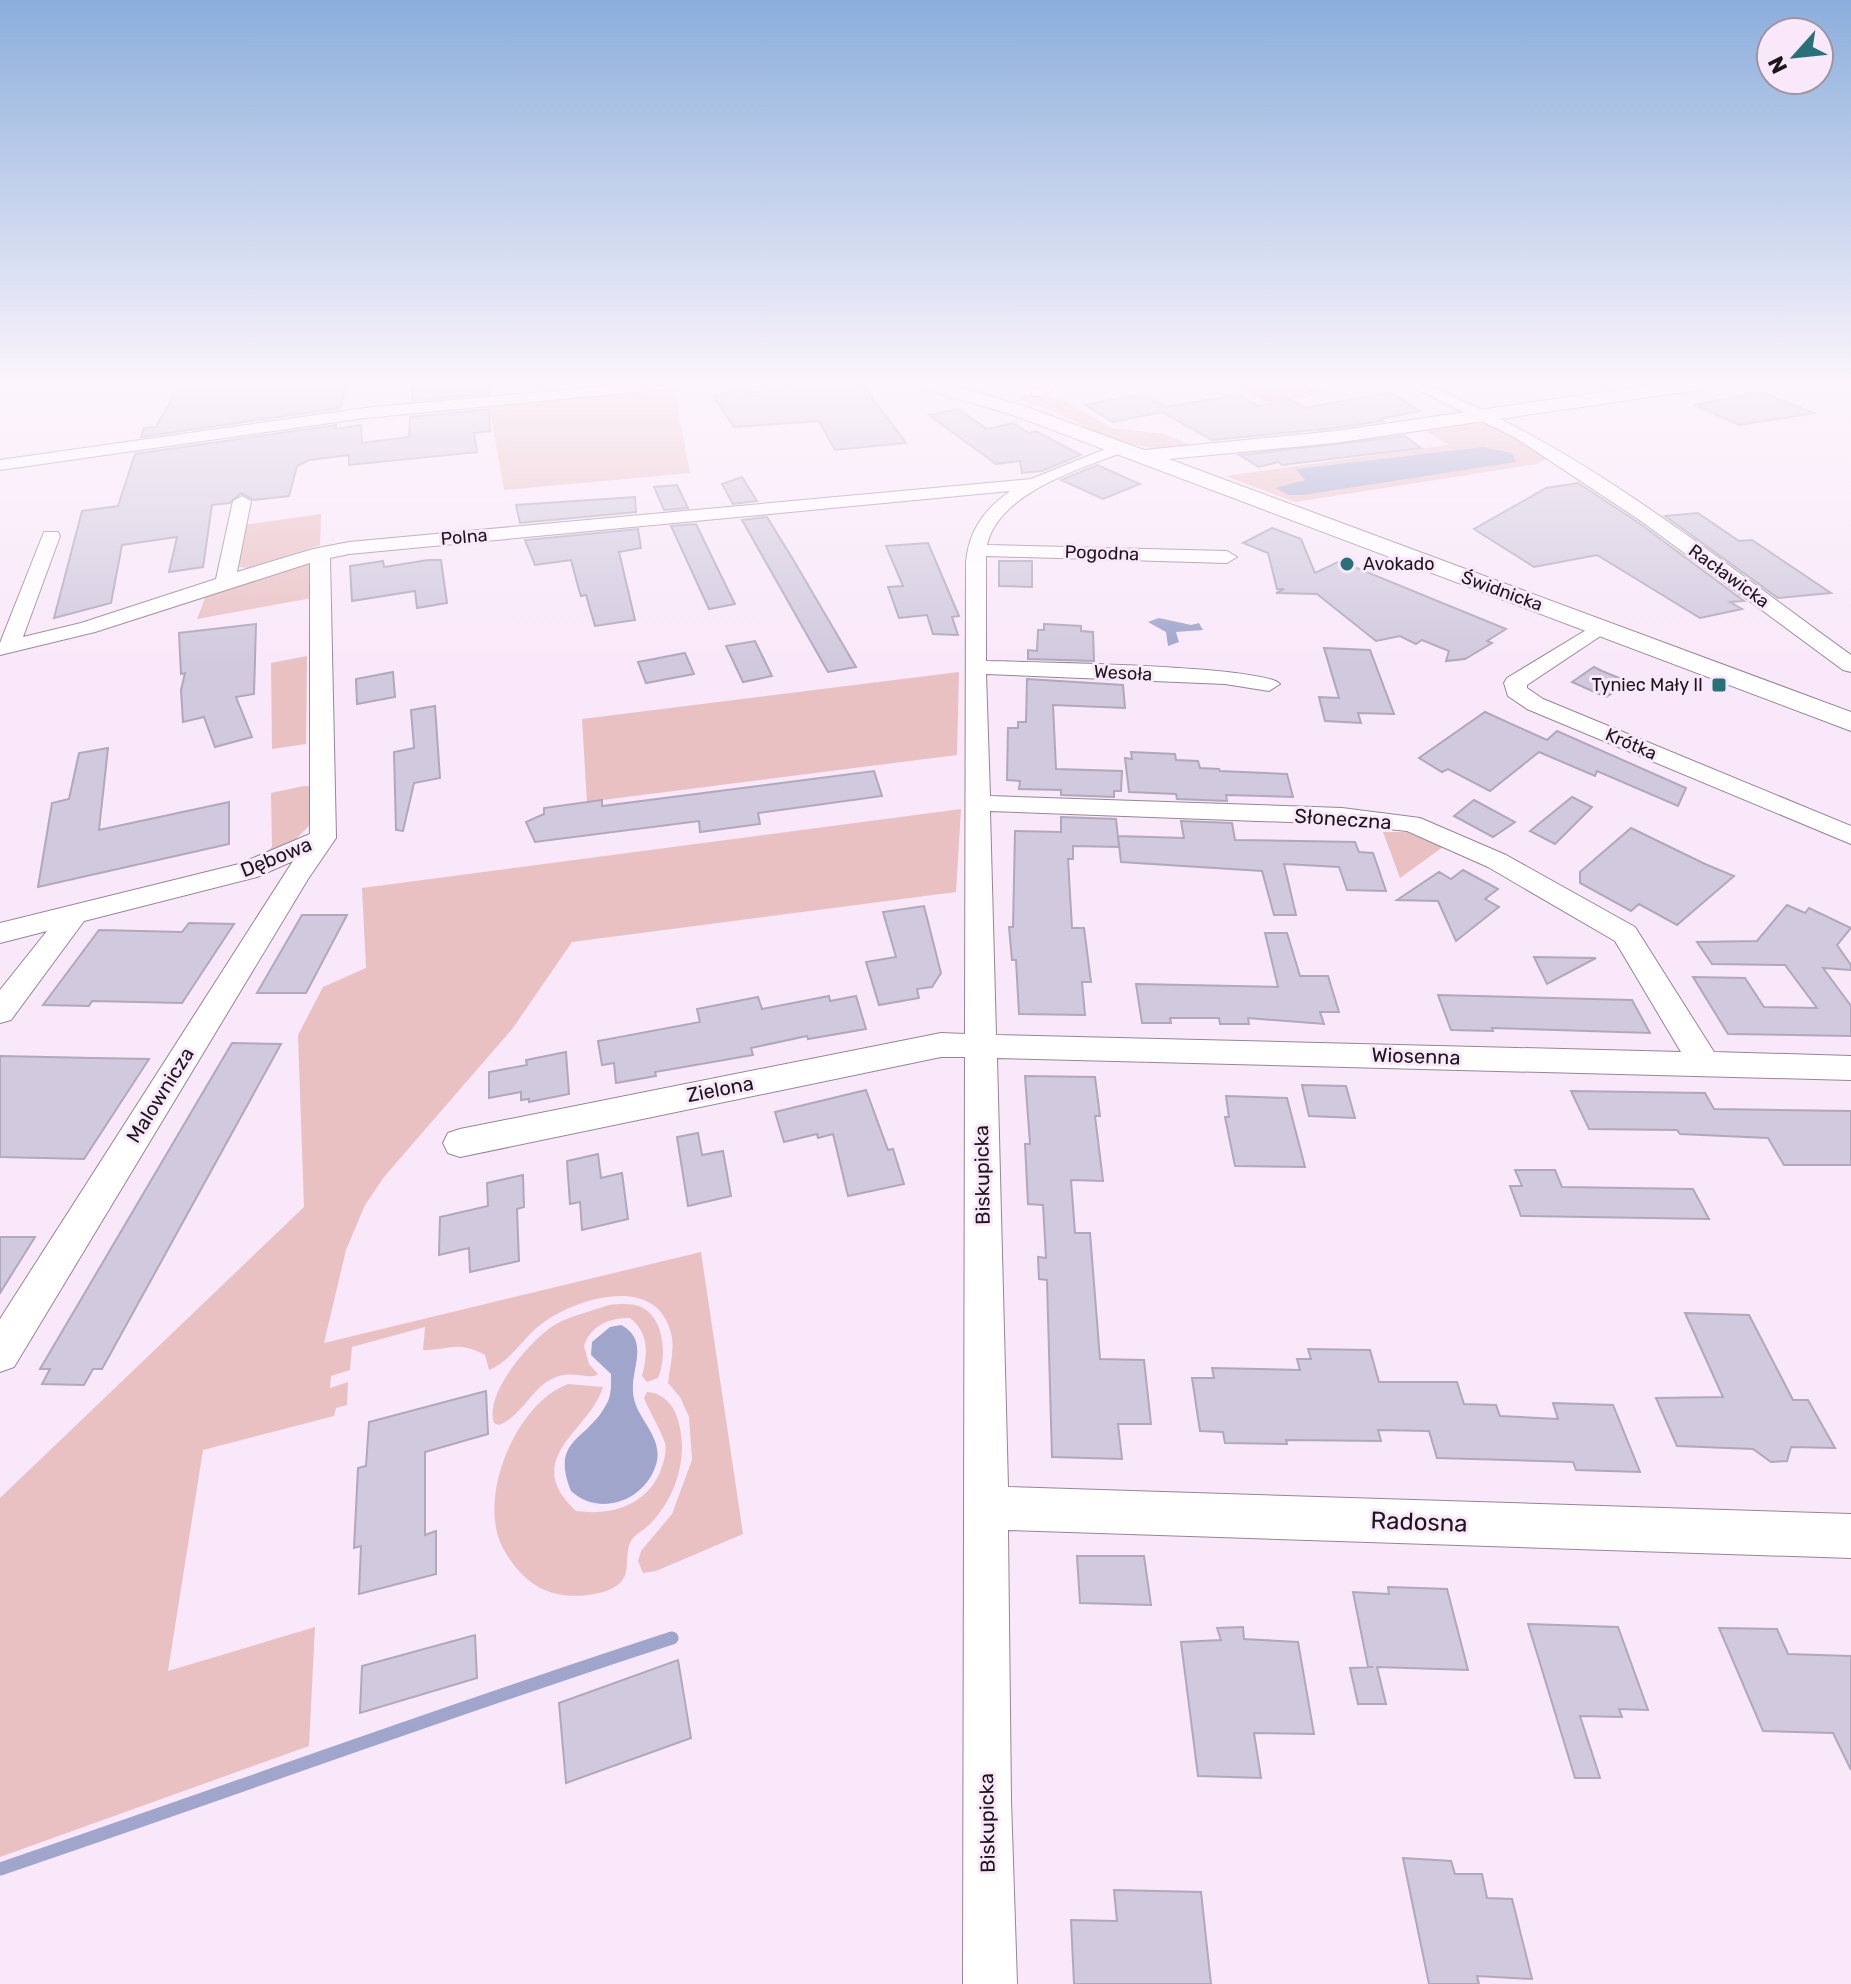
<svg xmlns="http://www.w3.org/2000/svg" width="1851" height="1984" font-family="Rubik,sans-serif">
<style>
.green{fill:#e9c1c3;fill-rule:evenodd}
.water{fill:#9fa5cb}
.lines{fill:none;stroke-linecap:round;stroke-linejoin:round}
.stream{stroke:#9fa5cb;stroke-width:13}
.building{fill:#d1cade;stroke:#b0a8bc;stroke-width:2}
.minor-casing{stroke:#968695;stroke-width:2}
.tertiary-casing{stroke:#968695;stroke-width:2}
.minor{fill:#fff;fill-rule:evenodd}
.tertiary{fill:#fff;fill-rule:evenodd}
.poi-dot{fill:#287179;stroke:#f9e8f9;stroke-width:3}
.labels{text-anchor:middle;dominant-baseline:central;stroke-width:6;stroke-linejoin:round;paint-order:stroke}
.far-street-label{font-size:18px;fill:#1d171d;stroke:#f9e8f9}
.far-poi-label{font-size:18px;fill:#1d171d;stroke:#f9e8f9;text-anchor:start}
.street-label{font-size:20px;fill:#1d171d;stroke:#f9e8f9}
.near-street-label{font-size:24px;fill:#1d171d;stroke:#f9e8f9}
</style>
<rect width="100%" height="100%" fill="#f9e8f9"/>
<!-- green -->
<path class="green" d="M1231,383H1307L1328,393L1276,402L1332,432L1323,433Z
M674,389L690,473L504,490L489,406Z
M1014,393L1061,399L1111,428L1164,434L1191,445C1144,458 1092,431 1058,413C1044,405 1028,407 1014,393Z
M1491,422L1549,458L1537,464L1295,502L1225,476L1448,445L1426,431ZM1483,447L1277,488L1305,480L1298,469Z
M321,514L320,545L249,568L239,567L244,525Z
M311,561L312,598L197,619L205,598L142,618L141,616Z
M307,656L306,744L272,749L271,663Z
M959,672L957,755L587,802L582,719Z
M304,786H311L312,823L292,843L262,857L272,847L271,793Z
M961,809L956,892L572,942L513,1028L384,1177L365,1205L346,1250L324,1343L701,1252L743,1534L656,1571L643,1573L638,1561L641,1551L672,1514L692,1460L689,1417L680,1397L668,1383C670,1366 675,1349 671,1333C656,1273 575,1298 540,1325C522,1339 510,1362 489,1370L485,1355C457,1340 451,1350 423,1350L425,1327L352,1347L350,1370L331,1376L330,1388L348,1382L347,1405L336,1408L334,1416L203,1450L168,1671L315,1627L309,1746L0,1857V1498L304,1207L298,1035L323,987L366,968L362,888Z
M1383,832H1406L1443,847L1400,878Z
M609,1305C619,1304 632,1303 641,1307C665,1318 667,1357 658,1378L647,1382L642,1376C648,1354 649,1333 630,1318C610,1317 590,1326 584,1346L589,1364L598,1374L595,1376C584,1377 574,1373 563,1375C533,1381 526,1414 499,1425L494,1423C484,1394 528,1344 550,1328C567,1316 590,1312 609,1305Z
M568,1384L603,1387C590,1431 519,1458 576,1511C612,1516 649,1505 662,1467C664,1460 667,1450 665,1443C660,1428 650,1413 644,1398L647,1392C659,1392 670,1401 675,1412C691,1450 678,1496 649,1525C644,1530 635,1534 631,1541C624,1553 631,1571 621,1582C613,1591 599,1593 588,1595C548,1600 523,1583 504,1550C475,1500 516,1403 568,1384Z"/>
<!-- water -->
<path class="water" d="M1483,447L1512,453L1516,462L1303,495H1289L1276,488L1305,480L1296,469Z
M1159,618L1191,625L1199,623L1203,630L1176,632L1179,642L1168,646L1166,632L1148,622Z
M621,1325C650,1340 631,1368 633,1392C634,1417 662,1434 657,1461C648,1500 600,1518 571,1491C550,1439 587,1441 606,1405C612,1395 611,1384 611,1374L591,1355L592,1342L610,1327Z"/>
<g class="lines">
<!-- stream -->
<path class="stream" d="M0,1869C224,1793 447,1711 672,1638"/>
</g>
<!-- building -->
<path class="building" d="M181,383H347L340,408L141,437L144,428L156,427Z
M413,383H489V394L412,401Z
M806,383H861L906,443L835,450L819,421L734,427L713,396L744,389L748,393L803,388L802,384Z
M1390,392L1420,411L1380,419L1383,421L1335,428L1212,440L1162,412L1113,422L1085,405L1141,394L1166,407L1238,395L1258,406L1291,400L1305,408Z
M1761,392L1814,413L1739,425L1695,405Z
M489,409L490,431L474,433L477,452L349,465V455L309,460L297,466L289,496L254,500L241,493L230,503L212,505L203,567L169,572L177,537L122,545L111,603L54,618L82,511L118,506L135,454L336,425L335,429L361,425L362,443L409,437L410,417Z
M958,409L987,429L1013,423L1029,433L1036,431L1081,455L1042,471L1022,473L1020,461L996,464L929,415Z
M1405,436L1421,448L1282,465L1278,462L1259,467L1239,455Z
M1097,465L1140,484L1103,499L1061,480Z
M742,477L757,501L733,504L722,484Z
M1578,483L1639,523L1744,601L1730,602L1742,609L1700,618L1597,555L1534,567L1474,529L1546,488Z
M677,485L688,508L664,510L654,487Z
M635,497L636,512L520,523L516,505Z
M1698,513L1739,541L1752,540L1831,593L1778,598L1665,516Z
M767,517L794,561L856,667L828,672L742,520Z
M696,524L728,590L735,604L709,609L671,526Z
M1272,528L1301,539L1315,573L1340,561L1506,629L1487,641L1492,643L1465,659L1446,661L1449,651L1422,640L1416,644L1400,636L1376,641L1317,594L1276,593L1284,589H1277L1268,553L1243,543Z
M638,529L641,548L619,552L635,620L595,626L586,595L581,596L579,590L571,560L535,565L525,540Z
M928,543L959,616L952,617L958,635L933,634L927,615L899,618L888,587L903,586L886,546Z
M428,560H441L447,603L417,608L415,591L352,601L350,566L383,561L384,567Z
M999,561H1032V587L999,586Z
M256,624L254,694L236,697L252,737L215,747L204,717L183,722L181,690L185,673L181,674L179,633Z
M1044,624L1081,626V631L1093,632L1094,661L1028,659V650L1037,651L1038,630H1044Z
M755,641L772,676L743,682L726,646Z
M1324,648L1370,650L1394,714L1358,713L1361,723L1325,721L1319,697L1339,698Z
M685,653L694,674L646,683L638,662Z
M1594,667L1602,671L1629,682L1606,697L1572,682Z
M393,672L395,697L357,704L356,679Z
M1027,679L1123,685L1125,708L1053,705L1056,769L1122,771L1121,791H1114V797L1061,795V790L1019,789L1020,781L1007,780L1008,728H1018V722H1026Z
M435,706L440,778L414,783L403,831L396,830L394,752L414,748L411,710Z
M1485,712L1547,740L1557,731L1686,788L1678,806L1597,771L1595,776L1539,752L1490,791L1448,769L1442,772L1419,758Z
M108,748L99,830L229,802V844L38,887L52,803L69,799L79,753Z
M1131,752L1175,754L1176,760L1198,761L1200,768L1219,769L1220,771L1287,774L1293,797L1226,795L1227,801L1177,799L1176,794L1129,792L1125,758L1132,759Z
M874,771L882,796L758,813L760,824L700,832L699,821L535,842L526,822L544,814V808L602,800V806Z
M1572,797L1592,807L1555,844L1530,831Z
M1474,800L1515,822L1493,837L1454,816Z
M1061,817L1116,819L1119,847L1073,846V859H1068L1072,928H1084L1091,982H1082L1085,1015L1019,1014L1016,960H1012L1009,927H1013L1015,831L1061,832Z
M1181,821L1232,823L1235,840L1355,842L1359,852L1373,853L1386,891L1347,890L1339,867L1284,864L1296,915H1274L1262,871L1121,862L1118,836L1184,838Z
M1631,828L1705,864L1734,876L1677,925L1639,904L1631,911L1580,883V872Z
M1463,870L1498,889L1485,899L1499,907L1456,941L1438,901L1397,900L1439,872L1451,879Z
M1787,905L1805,913L1809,908L1851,928L1837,945L1851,965V970L1823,968L1851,1006V1036L1728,1034L1693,977L1745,978L1764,1007L1817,1008L1785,965L1712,964L1697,942L1757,941Z
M924,906L941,973L932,987L917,989L919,998L879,1005L866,962L896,957L883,912Z
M302,915H347L306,993H257Z
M189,923L234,924L182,1003L92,1001L89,1006L43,1005L99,930L182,932Z
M1265,933H1287L1300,976H1328L1339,1012H1320L1324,1024L1248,1018L1249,1024H1220L1219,1018H1170L1171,1023H1142L1136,984L1278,987Z
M1534,957L1596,958L1547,984Z
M1438,995L1632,1000L1650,1033L1492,1028L1493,1031L1451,1030Z
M829,996L830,1001L856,996L866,1029L808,1039L807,1036L751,1048L753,1055L655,1072L656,1076L616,1083L614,1063L602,1065L598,1041L700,1022L697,1009L758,997L762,1009Z
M232,1043L281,1044L102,1369H93L84,1385L42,1384L50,1369H40Z
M566,1052L569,1094L529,1102V1099L521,1100V1092L489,1098V1072L527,1065L526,1060Z
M0,1056L94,1058L149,1059L84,1159L0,1157Z
M1025,1076L1095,1077L1100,1116H1095L1103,1181L1071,1180L1075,1233H1090L1100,1359L1144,1360L1151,1424H1118L1122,1459L1052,1457L1047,1280L1039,1279L1038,1257L1046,1258L1043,1205L1028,1204L1025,1144H1030Z
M1302,1085L1346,1086L1355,1118L1309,1116Z
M866,1090L888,1150L893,1149L904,1184L848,1196L833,1134L818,1138L817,1134L784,1142L775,1112Z
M1571,1091L1705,1093L1714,1109L1851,1111V1165H1784L1768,1138L1680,1134L1677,1130L1589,1129Z
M1226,1096L1287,1098L1305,1167L1235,1166L1225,1117H1229Z
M698,1133L702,1155L723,1151L731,1196L688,1206L677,1137Z
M598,1154L601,1178L622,1173L628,1219L582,1230L580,1202L570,1204L567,1161Z
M1515,1170H1555L1562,1187L1693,1189L1709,1219L1521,1216L1510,1186H1522Z
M523,1175L524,1207L517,1209L519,1261L470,1272L469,1248L439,1255L440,1217L488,1206L487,1183Z
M0,1237H35L0,1293Z
M1685,1313L1749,1315L1793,1400H1808L1835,1448L1791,1447L1787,1461L1771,1462L1753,1449L1677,1446L1656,1398L1723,1397Z
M1308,1349L1370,1350L1379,1382H1457L1464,1404L1496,1405L1500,1416L1558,1419L1553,1403L1613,1405L1640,1472L1576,1470L1573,1462L1437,1458L1429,1431L1378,1430L1381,1441L1286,1440L1287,1444L1225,1443L1223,1432L1200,1431L1192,1378H1214L1212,1368L1300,1370L1297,1359H1311Z
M486,1391L488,1434L425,1452V1535L436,1531V1574L359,1594L361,1546L354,1548L358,1468L366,1466L369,1422Z
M1077,1556H1144L1151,1605L1080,1603Z
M1388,1587L1447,1589L1468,1670L1377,1667L1386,1704H1358L1350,1668L1373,1667H1368L1353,1592L1389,1594Z
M1528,1624L1618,1627L1648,1710L1619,1709L1622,1717L1580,1716L1600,1778H1575Z
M1243,1627L1244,1639L1298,1642L1314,1734L1254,1733L1261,1778L1198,1776L1181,1642L1221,1640L1217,1628Z
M1719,1628L1777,1629L1788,1654L1851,1656V1770L1833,1733L1763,1731Z
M475,1635L477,1678L360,1713L362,1666Z
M678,1660L691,1738L566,1783L559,1703Z
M1403,1858L1451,1861L1455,1874H1482L1487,1898L1512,1899L1532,1979L1477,1976L1479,1984H1429Z
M1114,1890L1201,1892L1211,1984H1074L1071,1920L1117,1921Z"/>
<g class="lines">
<!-- minor casing -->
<g class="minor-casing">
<path id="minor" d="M638,383H692L685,387L365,418L0,470V460L365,408Z
M1047,383H1066L1042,396H1032V390Z
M1404,383C1431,383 1453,397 1478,408C1612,471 1731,569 1851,655V672L1843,670L1641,521L1514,437Z
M1120,443L1126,445V451C1081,469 999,492 987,545L1227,551L1237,557L1227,563L986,556V661C1025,662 1265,665 1280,684L1269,691L1225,684L986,674L990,796L1342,808L1420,818L1506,855L1635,927L1714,1052L1851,1056V1080L997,1058L1008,1487L1851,1514V1558L1008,1530L1011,1800L1017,1984H963L965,1057H941L460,1157L448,1153L443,1143L448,1133L460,1129L941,1033L965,1034L966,562C969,530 984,510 1010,491L349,554L330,558L336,838L308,879L14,1367L0,1372V1319L293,861L257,877L84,921L11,1020L0,1023V990L47,931L0,943V923L239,864L310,834V563L95,632L0,655V643L44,532H58L60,536L23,637L81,623L216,579L233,501L242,496L251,501L237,572L313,549L349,542L1031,479ZM990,811L1342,824L1407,831L1488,867L1615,941L1681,1052L996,1035Z
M1601,621L1608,623L1611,627L1608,631L1527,685V688L1543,699L1851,826V844L1527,709L1508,696L1504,683L1507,678Z"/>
</g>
<!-- tertiary casing -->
<g class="tertiary-casing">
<path id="tertiary" d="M917,383H946L1027,407L1144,450L1335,431L1666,383H1713L1704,389L1335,443L1169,459L1851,712V731L1013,415L919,387Z"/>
</g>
<!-- minor -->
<use href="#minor" class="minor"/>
<!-- tertiary -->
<use href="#tertiary" class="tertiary"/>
</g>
<!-- sky -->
<linearGradient id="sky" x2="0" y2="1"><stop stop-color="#8baedc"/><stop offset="0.58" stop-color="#fcf5fc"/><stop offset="1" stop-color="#fcf5fc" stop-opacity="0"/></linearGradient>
<rect width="1851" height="661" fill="url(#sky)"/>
<!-- markers -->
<g class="poi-dot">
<circle cx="1347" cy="564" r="8"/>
<rect x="1711" y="677" width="16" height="16" rx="4"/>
</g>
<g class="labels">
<!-- far-street labels -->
<g class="far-street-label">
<text transform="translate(464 537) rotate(-5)">Polna</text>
<text transform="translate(1102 553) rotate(2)">Pogodna</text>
<text transform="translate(1729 576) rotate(36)">Racławicka</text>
<text transform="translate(1502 591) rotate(20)">Świdnicka</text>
<text transform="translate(1123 673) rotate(3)">Wesoła</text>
<text transform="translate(1631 744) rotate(23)">Krótka</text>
</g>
<!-- far-poi labels -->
<g class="far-poi-label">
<text x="1363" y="564">Avokado</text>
<text x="1703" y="685" text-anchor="end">Tyniec Mały II</text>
</g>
<!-- street labels -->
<g class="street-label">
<text transform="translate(1343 819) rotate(4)">Słoneczna</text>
<text transform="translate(276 857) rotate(-22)">Dębowa</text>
<text transform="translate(1416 1056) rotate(2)">Wiosenna</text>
<text transform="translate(720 1089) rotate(-11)">Zielona</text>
<text transform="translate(160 1095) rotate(-58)">Malownicza</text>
<text transform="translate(982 1175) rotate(-91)">Biskupicka</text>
<text transform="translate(987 1823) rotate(-91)">Biskupicka</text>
</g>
<!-- near-street labels -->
<g class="near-street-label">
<text transform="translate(1419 1522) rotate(2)">Radosna</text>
</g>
</g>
<!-- north arrow -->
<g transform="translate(1795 56) rotate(243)"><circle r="38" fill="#f9e8f9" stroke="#a194a1" stroke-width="2"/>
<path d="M0-6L14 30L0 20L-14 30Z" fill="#287179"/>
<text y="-12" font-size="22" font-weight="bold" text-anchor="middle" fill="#1d171d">N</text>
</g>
</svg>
